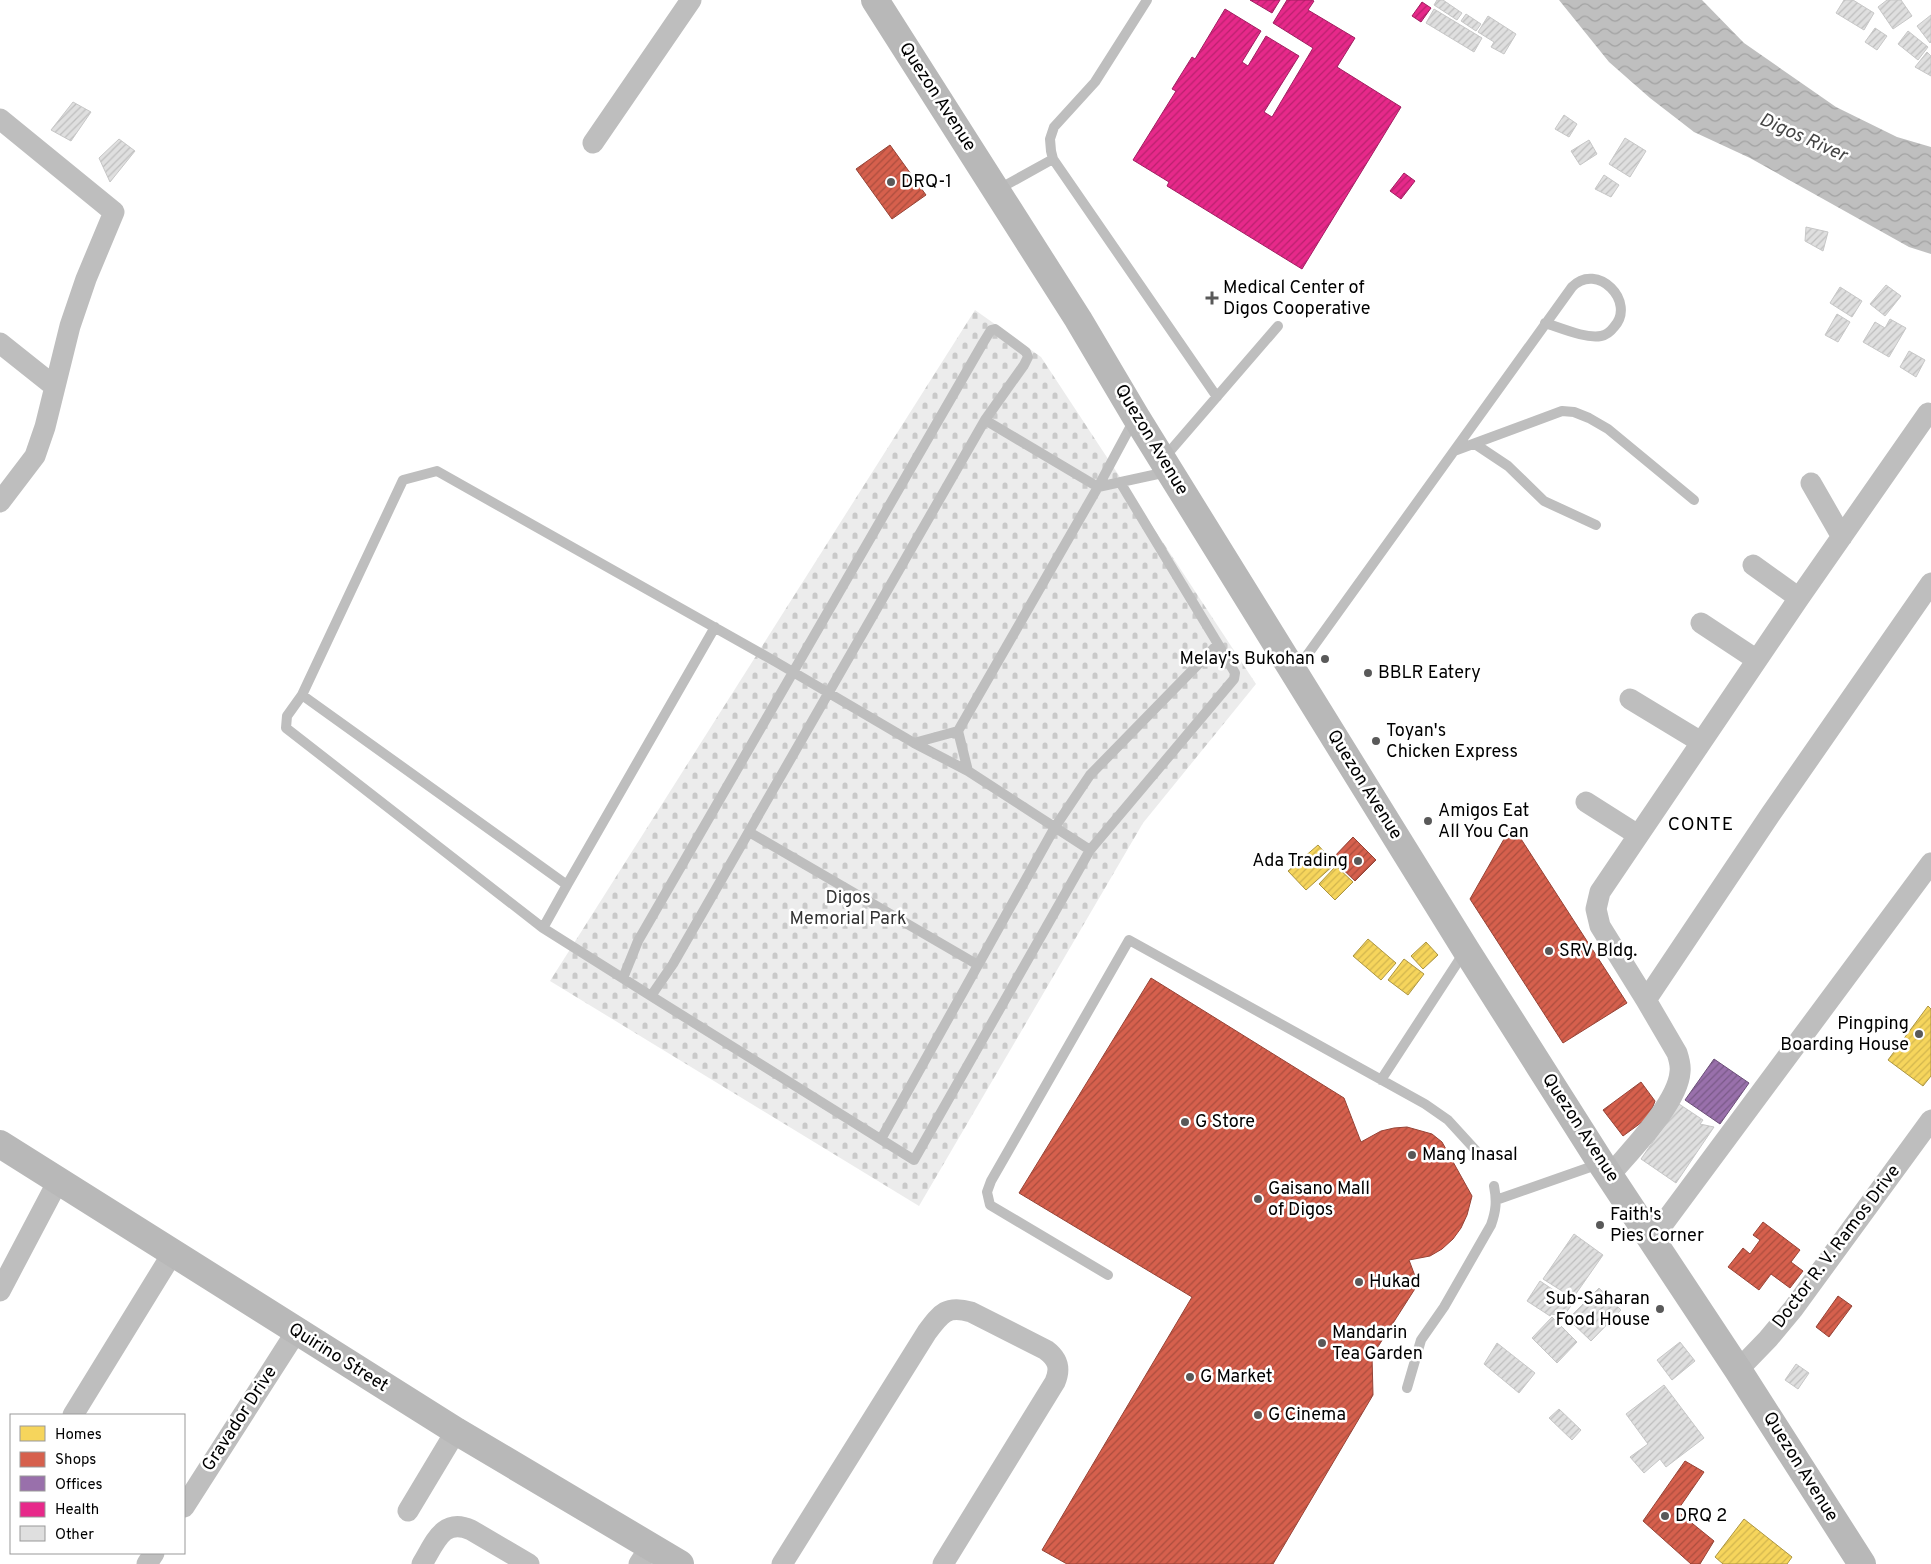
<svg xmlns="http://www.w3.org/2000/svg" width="1931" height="1564" font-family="Overpass,sans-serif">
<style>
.cemetery{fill:url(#cemetery-stones)}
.water{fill:url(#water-waves)}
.homes{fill:url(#homes-hatch);stroke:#ac9540}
.shops{fill:url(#shops-hatch);stroke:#964336}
.offices{fill:url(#offices-hatch);stroke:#6b4e78}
.health{fill:url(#health-hatch);stroke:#a21d61}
.building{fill:url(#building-hatch);stroke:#c7c7c7}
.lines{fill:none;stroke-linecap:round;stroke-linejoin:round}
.lane{stroke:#bebebe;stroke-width:10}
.street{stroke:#bebebe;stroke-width:21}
.secondary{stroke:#b8b8b8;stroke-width:28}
.poi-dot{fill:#595959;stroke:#fff;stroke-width:2}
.labels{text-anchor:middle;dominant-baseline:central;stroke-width:5;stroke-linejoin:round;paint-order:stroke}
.street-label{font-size:18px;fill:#000;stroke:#fff}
.poi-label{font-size:18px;fill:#000;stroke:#fff;text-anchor:start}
.park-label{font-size:18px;fill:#333;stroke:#fff}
.water-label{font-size:19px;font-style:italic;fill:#444;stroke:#fff}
.neighbourhood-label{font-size:19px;letter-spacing:1px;fill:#000;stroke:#fff}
</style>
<defs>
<pattern id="cemetery-stones" width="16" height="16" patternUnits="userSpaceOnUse" patternTransform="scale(1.25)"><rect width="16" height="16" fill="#ececec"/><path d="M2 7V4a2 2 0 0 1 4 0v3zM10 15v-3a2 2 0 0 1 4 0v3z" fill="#c9c9c9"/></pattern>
<pattern id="water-waves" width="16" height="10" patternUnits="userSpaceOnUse" patternTransform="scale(1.25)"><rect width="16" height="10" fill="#bfbfbf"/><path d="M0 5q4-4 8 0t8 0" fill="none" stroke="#a2a2a2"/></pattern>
<pattern id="homes-hatch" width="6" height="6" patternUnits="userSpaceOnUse" patternTransform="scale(1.25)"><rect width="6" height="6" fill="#f6d55c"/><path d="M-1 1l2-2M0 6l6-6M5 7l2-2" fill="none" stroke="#d1b54e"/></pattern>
<pattern id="shops-hatch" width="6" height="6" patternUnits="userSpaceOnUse" patternTransform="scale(1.25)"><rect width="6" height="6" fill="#d6604d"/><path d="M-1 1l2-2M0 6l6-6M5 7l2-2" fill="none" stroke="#ab4d3e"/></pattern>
<pattern id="offices-hatch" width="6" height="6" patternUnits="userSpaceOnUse" patternTransform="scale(1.25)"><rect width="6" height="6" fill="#9970ab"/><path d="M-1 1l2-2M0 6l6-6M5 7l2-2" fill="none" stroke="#7a5a89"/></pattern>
<pattern id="health-hatch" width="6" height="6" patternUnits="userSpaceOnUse" patternTransform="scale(1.25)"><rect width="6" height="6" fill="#e7298a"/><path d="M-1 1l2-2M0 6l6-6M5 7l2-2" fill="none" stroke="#b9216e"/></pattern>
<pattern id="building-hatch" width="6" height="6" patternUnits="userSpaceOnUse" patternTransform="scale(1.25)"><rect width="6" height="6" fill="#dfdfdf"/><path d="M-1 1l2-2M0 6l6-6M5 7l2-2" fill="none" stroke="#bebebe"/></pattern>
</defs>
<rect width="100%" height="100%" fill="#fff"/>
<!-- cemetery -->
<path class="cemetery" d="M975,310L1041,357L1256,684L1143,823L919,1206L550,981Z"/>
<!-- water -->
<path class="water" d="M1559,0H1702L1744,43L1836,107L1897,137L1931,147V254L1909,247L1750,158L1694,132L1650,98L1609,62Z"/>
<!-- homes -->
<path class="homes" d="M1318,845L1335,864L1306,890L1288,871Z
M1336,866L1353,882L1335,900L1319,884Z
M1368,939L1396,963L1381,980L1353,956Z
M1426,942L1438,955L1423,969L1411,956Z
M1404,959L1424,974L1408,995L1388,980Z
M1928,1006L1931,1009V1076L1923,1086L1888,1060Z
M1744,1519L1792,1557L1787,1564H1723L1715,1557Z"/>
<!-- shops -->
<path class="shops" d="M890,145L926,195L892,219L856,169Z
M1512,825L1627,1003L1563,1043L1470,899Z
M1353,837L1376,860L1355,881L1332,859Z
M1151,978L1344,1098L1361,1142L1381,1131L1394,1128L1407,1127L1432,1134L1442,1142L1472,1196L1467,1215L1461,1228L1453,1239L1442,1249L1430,1256L1409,1260L1418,1284L1372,1356L1373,1395L1273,1564H1067L1042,1550L1192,1297L1019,1193Z
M1641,1082L1655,1101L1649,1117L1623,1136L1603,1110Z
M1763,1222L1800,1250L1791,1262L1803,1271L1790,1288L1771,1274L1759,1290L1728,1267L1743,1248L1750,1254L1760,1240L1753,1235Z
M1838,1296L1852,1306L1829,1337L1816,1327Z
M1685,1461L1704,1472L1677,1511L1714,1541L1700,1564H1691L1643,1521Z"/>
<!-- offices -->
<path class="offices" d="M1714,1059L1749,1083L1720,1124L1685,1100Z"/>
<!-- health -->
<path class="health" d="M1250,0H1280L1272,13Z
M1287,0H1312L1314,1L1308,10L1355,38L1337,67L1401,107L1302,269L1167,186L1169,182L1133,160L1176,91L1172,89L1192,57L1195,59L1225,9L1261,31L1242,62L1248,66L1266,36L1299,56L1264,112L1272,117L1313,48L1273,23Z
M1422,2L1431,8L1421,22L1412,16Z
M1404,173L1415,181L1401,199L1390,191Z"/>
<!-- building -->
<path class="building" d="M1437,0H1443L1462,13L1457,20L1434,5Z
M1844,0H1853L1874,13L1864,30L1836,13Z
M1887,0H1901L1912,16L1893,29L1878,7Z
M1434,9L1482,38L1474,52L1426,23Z
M1466,14L1481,24L1476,31L1461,21Z
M1931,15V42L1930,43L1917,26Z
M1488,16L1516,34L1504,54L1491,47L1494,42L1478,32Z
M1875,28L1887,36L1877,50L1865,42Z
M1908,31L1928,47L1918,60L1898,44Z
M1927,52L1931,56V76L1915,67Z
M73,102L91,112L71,141L51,130Z
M1564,115L1577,124L1569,137L1555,129Z
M1625,138L1646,151L1630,177L1609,164Z
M119,139L135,151L110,182L99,158Z
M1589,140L1597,154L1580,165L1571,151Z
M1604,175L1619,185L1611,197L1595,189Z
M1806,227L1828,232L1823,251L1805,241Z
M1886,285L1901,296L1885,316L1870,304Z
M1840,287L1862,301L1852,317L1830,303Z
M1837,314L1850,322L1838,342L1825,335Z
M1890,319L1906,328L1889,357L1863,342L1875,322L1885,328Z
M1909,351L1925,360L1916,377L1900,367Z
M1679,1104L1703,1120L1700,1124L1714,1127L1676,1183L1641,1159Z
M1574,1234L1603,1255L1573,1298L1543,1279Z
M1540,1281L1573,1303L1565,1314L1560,1312L1558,1315L1551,1314L1550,1316L1527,1301Z
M1599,1288L1621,1310L1591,1341L1568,1319Z
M1552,1317L1577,1342L1557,1363L1532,1338Z
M1680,1342L1695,1361L1672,1380L1657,1360Z
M1497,1343L1535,1373L1519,1393L1484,1364Z
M1796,1364L1809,1373L1798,1389L1785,1380Z
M1664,1385L1704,1438L1666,1467L1660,1459L1644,1473L1630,1457L1648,1444L1626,1414Z
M1559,1409L1581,1430L1572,1440L1549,1418Z"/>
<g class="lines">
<!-- lane -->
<path class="lane" d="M1147,0L1095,82L1054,127L1050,139L1051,151L1053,159L1217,397
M997,190L1053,159
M985,420L1098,487L1167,472
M1475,444L1508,466L1544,501L1596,525
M1454,451L1562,411L1574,412L1589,418L1608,429L1694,500
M1164,458L1278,326
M715,627L567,885L302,695L403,480L437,471L776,662L914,743L958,731L968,771L1090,850
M1295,672L1572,287C1597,261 1637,302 1614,327C1611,331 1606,335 1601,336C1586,339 1561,328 1545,323
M302,695L287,716L286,728L543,928L567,885
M958,731L1098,487L1134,420
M914,743L968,771
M749,832L978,965
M543,928L651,996
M623,978L638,941L983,343L991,330L995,329L1026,352L1028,357L1024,365L985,420L673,964L651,996L914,1160L1090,850L1234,679L1235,673L1218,644L1120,482
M1381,1080L1465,951
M881,1139L1055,827L1090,775L1218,644
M1496,1200L1599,1164
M1108,1275L990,1205L987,1192L991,1181L1129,940L1425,1104L1448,1120L1480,1155
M1407,1388L1421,1340L1444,1307L1491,1225C1496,1211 1497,1201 1494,1186"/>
<!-- street -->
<path class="street" d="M0,119L114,212L86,279L70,326L45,427L35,456L0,502
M593,143L691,0
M0,343L54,386
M1811,483L1842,537
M1753,565L1799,598
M1701,623L1757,660
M1630,699L1701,742
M1586,802L1638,835
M1646,1000L1770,815L1931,583
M1610,1175C1631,1150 1678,1103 1680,1072C1681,1065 1679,1059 1677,1053L1646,1000L1600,926L1596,909L1600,892L1799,598L1928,413
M1652,1239L1931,863
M0,1291L58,1181
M1738,1370L1768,1339L1793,1309L1931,1120
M73,1415L172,1254
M184,1507L296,1332
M408,1511L456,1431
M147,1564L154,1553
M422,1564C435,1543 443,1517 471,1530L529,1564
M639,1564L650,1547
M782,1564L927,1332C941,1313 947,1305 971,1312L1046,1350C1058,1359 1061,1368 1055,1382L943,1564"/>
<!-- secondary -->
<path class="secondary" d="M875,0L1078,319L1136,417L1466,950L1601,1163L1738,1370L1862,1564
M0,1144L456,1431L680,1564"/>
</g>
<!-- markers -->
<g class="poi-dot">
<circle cx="891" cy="182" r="5"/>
<path d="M1209.5 290.5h5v5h5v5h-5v5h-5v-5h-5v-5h5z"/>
<circle cx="1325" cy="659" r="5"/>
<circle cx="1368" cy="673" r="5"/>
<circle cx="1376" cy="741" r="5"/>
<circle cx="1428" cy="821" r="5"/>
<circle cx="1358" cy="861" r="5"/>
<circle cx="1549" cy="951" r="5"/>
<circle cx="1919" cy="1034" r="5"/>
<circle cx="1185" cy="1122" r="5"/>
<circle cx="1412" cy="1155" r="5"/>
<circle cx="1258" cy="1199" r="5"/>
<circle cx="1600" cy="1225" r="5"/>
<circle cx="1359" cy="1282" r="5"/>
<circle cx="1660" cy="1309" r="5"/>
<circle cx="1322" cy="1343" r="5"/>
<circle cx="1190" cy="1377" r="5"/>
<circle cx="1258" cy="1415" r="5"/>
<circle cx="1665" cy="1516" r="5"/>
</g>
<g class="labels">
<!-- street labels -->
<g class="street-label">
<text transform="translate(937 97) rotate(57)">Quezon Avenue</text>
<text transform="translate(1151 440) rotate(59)">Quezon Avenue</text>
<text transform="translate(1364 785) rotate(58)">Quezon Avenue</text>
<text transform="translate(1580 1128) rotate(57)">Quezon Avenue</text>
<text transform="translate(1837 1247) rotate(-53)">Doctor R. V. Ramos Drive</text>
<text transform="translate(338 1358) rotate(32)">Quirino Street</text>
<text transform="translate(240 1419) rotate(-57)">Gravador Drive</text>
<text transform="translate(1800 1467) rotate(58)">Quezon Avenue</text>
</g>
<!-- poi labels -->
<g class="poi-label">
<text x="901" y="182">DRQ-1</text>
<text x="1223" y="288">Medical Center of<tspan x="1223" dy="21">Digos Cooperative</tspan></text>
<text x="1315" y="659" text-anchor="end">Melay's Bukohan</text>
<text x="1378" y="673">BBLR Eatery</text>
<text x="1386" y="731">Toyan's<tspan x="1386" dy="21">Chicken Express</tspan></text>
<text x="1438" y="811">Amigos Eat<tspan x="1438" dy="21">All You Can</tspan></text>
<text x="1348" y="861" text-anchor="end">Ada Trading</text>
<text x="1559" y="951">SRV Bldg.</text>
<text x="1909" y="1024" text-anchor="end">Pingping<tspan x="1909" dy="21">Boarding House</tspan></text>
<text x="1195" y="1122">G Store</text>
<text x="1422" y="1155">Mang Inasal</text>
<text x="1268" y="1189">Gaisano Mall<tspan x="1268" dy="21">of Digos</tspan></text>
<text x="1610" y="1215">Faith's<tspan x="1610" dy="21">Pies Corner</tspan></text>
<text x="1369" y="1282">Hukad</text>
<text x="1650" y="1299" text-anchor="end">Sub-Saharan<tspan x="1650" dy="21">Food House</tspan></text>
<text x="1332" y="1333">Mandarin<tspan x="1332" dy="21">Tea Garden</tspan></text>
<text x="1200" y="1377">G Market</text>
<text x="1268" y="1415">G Cinema</text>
<text x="1675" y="1516">DRQ 2</text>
</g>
<!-- park labels -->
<g class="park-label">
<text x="848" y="898">Digos<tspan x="848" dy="21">Memorial Park</tspan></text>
</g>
<!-- water labels -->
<g class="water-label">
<text transform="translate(1803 138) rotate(24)">Digos River</text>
</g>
<!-- neighbourhood labels -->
<g class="neighbourhood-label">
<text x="1701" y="825">CONTE</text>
</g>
</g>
<!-- legend -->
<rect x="10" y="1414" width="175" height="140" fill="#ffffff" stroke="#999999"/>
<rect x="20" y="1426" width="25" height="15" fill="#f6d55c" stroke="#999999"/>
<text x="55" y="1439" font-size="15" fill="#000000">Homes</text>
<rect x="20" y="1452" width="25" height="15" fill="#d6604d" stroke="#999999"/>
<text x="55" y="1464" font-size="15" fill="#000000">Shops</text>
<rect x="20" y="1476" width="25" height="15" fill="#9970ab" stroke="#999999"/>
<text x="55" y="1489" font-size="15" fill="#000000">Offices</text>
<rect x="20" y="1502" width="25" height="15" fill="#e7298a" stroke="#999999"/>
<text x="55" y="1514" font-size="15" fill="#000000">Health</text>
<rect x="20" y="1526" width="25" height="15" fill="#dfdfdf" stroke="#999999"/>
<text x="55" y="1539" font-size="15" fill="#000000">Other</text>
</svg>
